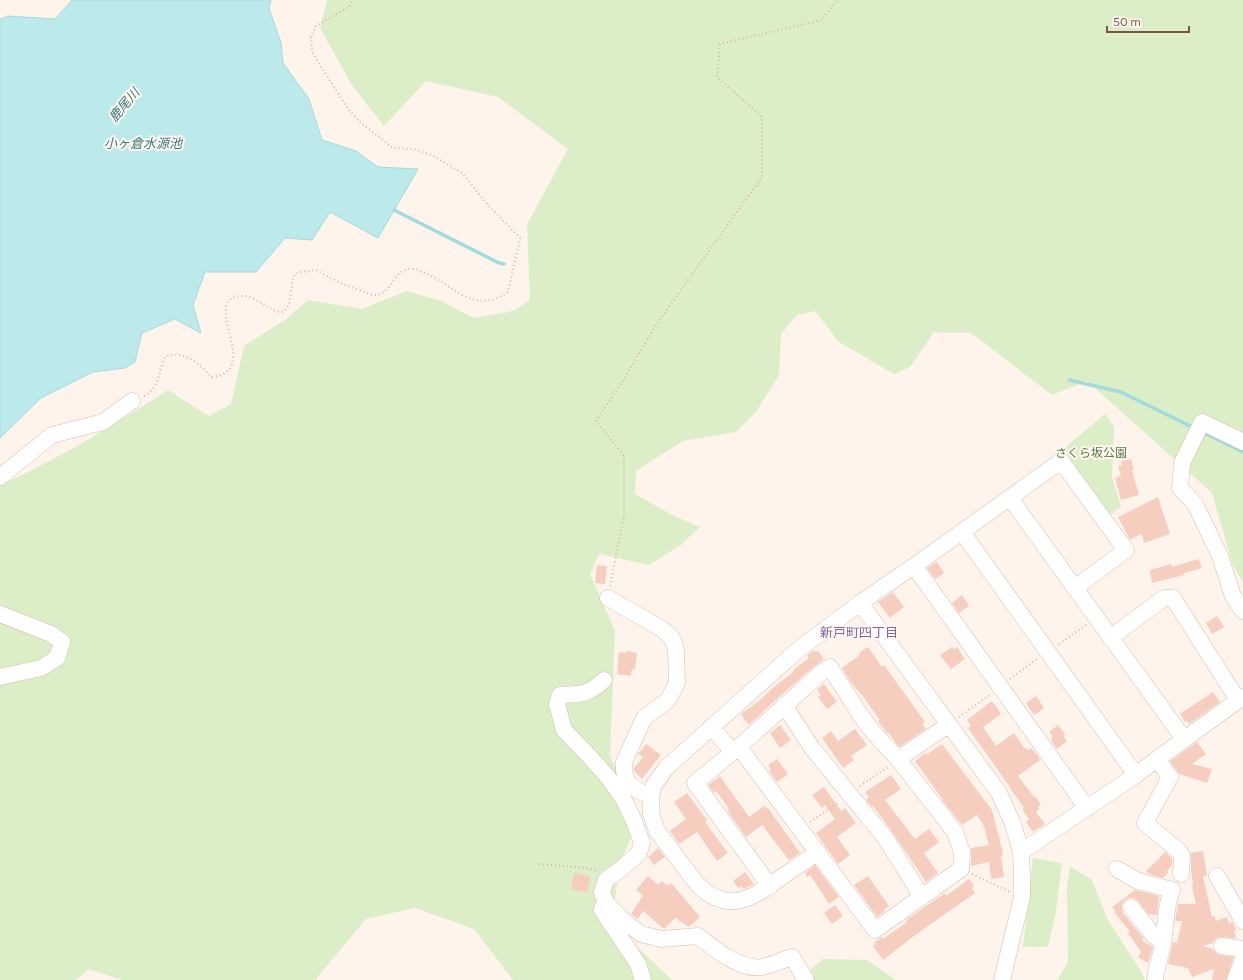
<svg xmlns="http://www.w3.org/2000/svg" width="1243" height="980" font-family="Figtree,'Noto Sans JP',sans-serif">
<style>
.green{fill:#dceec7}
.water{fill:#bceaea;stroke:#a2dbdd}
.lines{fill:none;stroke-linecap:round;stroke-linejoin:round}
.stream{stroke:#a2dbdd;stroke-width:3.5}
.building{fill:#f5cec0}
.minor-casing{stroke:#d4bcb1;stroke-width:17}
.path{stroke:#dcb0a2;stroke-width:2;stroke-dasharray:1 3;stroke-linecap:butt}
.minor{stroke:#fff;stroke-width:16}
.labels{text-anchor:middle;dominant-baseline:central;stroke-width:4;stroke-linejoin:round;paint-order:stroke}
.park-label{font-size:12px;fill:#597c3e;stroke:#fff8f2}
.water-label{font-size:13px;font-style:italic;fill:#39787a;stroke:#fff8f2}
.neighbourhood-label{font-size:13px;fill:#84679e;stroke:#fff8f2}
</style>
<rect width="100%" height="100%" fill="#fef4eb"/>
<!-- green -->
<path class="green" d="M327,0H1243V583L1232,563L1212,493L1087,381L1052,395L971,333L934,332L910,367L894,374L839,342L815,311L797,315L781,334L779,375L756,412L736,432L683,441L636,471L635,494L672,515L700,527L682,544L649,565L599,554L590,574L615,631L610,756L640,814L619,867L612,923L672,980H513L474,929L415,908L366,919L315,980H122L89,969L76,980H0V485C59,459 114,425 168,390L209,416L231,404L244,346L286,319L308,300L362,309L407,291L441,301L474,318L513,311L530,300L527,224L568,149L498,97L426,81L384,126L352,85L320,28Z
M1105,414L1114,426L1112,477L1121,507L1110,515L1063,449Z
M1033,858L1062,863L1056,912L1048,947H1023Z
M1070,866L1092,880L1108,920L1142,973L1145,980H1057L1068,962L1067,887Z
M823,959L867,960L896,980H799Z"/>
<!-- water -->
<path class="water" d="M72,0H271L269,9L281,42L283,63L309,99L322,140L356,151L378,167L418,169L378,238L330,212L312,240L285,238L256,272H205L193,305L201,333L175,319L142,333L135,362L125,368L93,372L41,398L0,438V19L8,16L55,19Z"/>
<g class="lines">
<!-- stream -->
<path class="stream" d="M394,210L499,263L504,264
M1069,380L1121,392L1194,428
M1202,432L1243,452"/>
</g>
<!-- building -->
<path class="building" d="M1131,459L1134,470H1132L1139,495L1121,500L1115,478L1121,476L1118,466L1122,465L1121,461Z
M1158,497L1170,534L1144,543L1142,534L1130,540L1118,517Z
M1199,559L1202,568L1184,573V575L1152,583L1150,570L1171,564L1172,567Z
M937,562L944,573L935,579L927,568Z
M597,565L607,566L605,584L595,583Z
M893,592L904,607L890,618L878,602Z
M962,595L969,606L959,613L952,603Z
M1217,616L1224,627L1212,634L1206,623Z
M868,647L882,667L884,665L925,722L922,724L926,729L899,747L888,732L887,733L878,721L880,720L864,698L850,681L842,668L860,655L859,653Z
M952,647L954,649L957,647L965,659L951,669L940,655Z
M814,650L816,652L818,651L824,659L816,665L779,697L749,725L741,714L759,701L776,685L791,674L794,671L793,670L809,658L807,655Z
M626,651L637,653L635,669H632L631,676L617,674L619,652L626,653Z
M824,684L837,702L827,709L818,697L821,695L817,690Z
M1213,692L1220,702L1189,724L1187,721L1185,722L1180,714Z
M1036,696L1044,708L1034,715L1026,703Z
M992,701L1001,714L983,727L996,746L1014,733L1025,749L1026,748L1028,750L1031,748L1039,757L1040,760L1018,776L1034,797L1035,796L1041,805L1038,807L1039,809L1036,812L1045,824L1033,832L1026,822L1029,819L1022,809L1024,808L1009,787H1010L968,728L971,726L967,720Z
M780,725L791,740L780,748L770,733Z
M1058,725L1065,734L1063,736L1067,741L1057,749L1051,741L1052,740L1051,738L1053,736L1049,732Z
M855,729L867,745L851,756L854,760L843,768L822,738L831,731L838,741Z
M1197,742L1206,754L1192,764L1212,769L1207,783L1179,774L1170,761Z
M646,744L661,755L642,779L634,771V768L643,757L638,754Z
M942,744L992,810L1002,849L1003,855L1001,856L1004,877L991,879L989,862L971,866V848L989,845L983,824L977,815L962,825L942,800H943L915,761L925,753L926,755Z
M777,759L788,774L777,782L769,771L771,769L768,765Z
M891,775L901,789L885,800L915,839L929,829L939,842L924,853L938,873L926,882L893,833L873,806L872,807L866,800L869,797L865,792Z
M720,776L749,817L764,806L767,809L768,808L800,853L789,860L762,825L746,837L727,810L729,809L716,791L714,793L708,785Z
M824,787L841,811L845,808L856,823L837,837L850,855L838,864L816,833L835,819L825,805L822,808L812,795Z
M687,793L707,820L705,822L728,853L717,861L697,832L679,844L670,831L686,819L674,802Z
M658,848L665,857L654,865L648,857Z
M1203,851L1207,876H1203L1212,917L1215,916L1216,921L1227,917L1229,923L1233,922L1236,930L1234,931L1236,938L1219,937L1215,940L1213,943L1203,946L1213,949L1216,953L1220,955L1234,957L1226,980H1212L1214,969L1192,977L1188,968L1168,964L1173,942L1177,943L1182,921H1175L1178,904H1196L1192,886L1193,885L1191,870V853Z
M1165,852L1172,858V865L1167,871L1168,873L1163,878L1149,874L1146,871L1160,858V857Z
M815,865L839,897L829,904L810,875L807,877L805,873Z
M745,872L754,884L743,889L741,886L738,888L733,881Z
M574,873L590,876L587,893L571,889Z
M648,876L658,885L662,881L666,885L672,884L700,917L689,927L675,918L664,929L643,911L638,919L631,914L643,896L636,890Z
M868,876L889,906L884,910L885,911L877,917L854,885Z
M969,879L974,886L972,888L975,893L914,936L883,960L873,946L876,944L875,942L882,937L883,939L907,922L906,920L945,893L946,896Z
M1135,890L1159,896L1157,915L1148,914L1138,901L1134,898H1130L1125,899L1122,904V908L1123,913L1144,939L1141,940L1153,947L1148,963L1138,957L1141,952L1128,933L1130,932L1114,912L1115,911L1114,908H1111Z
M835,905L843,916L832,924L824,913Z"/>
<g class="lines">
<!-- minor casing -->
<g class="minor-casing">
<path id="minor" d="M1243,442L1202,422L1182,463L1180,488L1195,504L1220,556L1233,596L1243,611
M0,477L52,435L103,422L132,401
M1010,498L1184,739
M962,532L1136,775
M914,566L1087,808
M608,598L662,629L671,637L674,642L676,651L677,683L668,700L644,718L624,762V771L626,779L630,785L639,791L651,796
M860,603L999,793L1013,824L1021,852L1022,875V897L1002,980
M0,614L51,634L62,642L57,658L41,668L0,677
M1110,638L1164,598H1173L1238,700
M604,680C588,695 581,694 560,695L557,704L564,730L589,756L607,776L624,800L634,821L642,843L639,853L622,868L606,880L602,892L606,903L624,921L641,934L661,939L698,936C713,948 741,971 762,967C772,965 782,960 792,957L806,980
M784,705L812,748L886,839L922,897
M711,727L733,752
M739,747L875,930L961,869L962,852L955,832L898,759L873,732L859,713L830,667L822,672L739,747L695,783L770,886
M898,759L948,725
M1157,759L1170,777L1145,823L1180,852L1182,856L1181,874
M818,852C805,861 792,870 779,879C750,900 727,914 697,884L657,831L651,814V796L654,785L666,768L799,649L860,603L914,566L1061,461L1126,550L1075,588
M1021,852L1136,775L1157,759L1243,697
M1117,869L1138,881L1172,890C1165,907 1166,925 1163,943C1161,956 1156,967 1155,980
M1217,876L1243,921
M603,906L602,910L638,964L643,980
M1131,907L1153,935L1163,942
M1222,946L1243,949
M1235,980L1243,959"/>
</g>
<!-- path -->
<path class="path" d="M144,396C156,390 158,379 161,368C162,365 163,361 164,359C166,356 169,355 172,355C188,352 201,367 212,377C259,372 210,312 231,299C251,287 267,313 283,312L289,305L293,278L295,274L300,272L316,270L340,283L373,295C392,297 392,267 413,269C417,269 421,271 425,273C454,285 474,316 508,292L520,238L488,205L462,173L432,155L414,149L393,148L360,122L348,109L318,62L312,51L311,37L316,26L350,6L352,0
M610,586L624,516V456L596,421L622,382L656,325L762,177V117L717,77L720,44L822,20L837,0
M1059,644L1086,625
M1010,679L1037,659
M959,717L991,694
M860,786L888,767
M810,822L839,802
M539,864L587,868L598,871
M972,874L1010,892"/>
<!-- minor -->
<use href="#minor" class="minor"/>
</g>
<g class="labels">
<!-- park labels -->
<g class="park-label">
<text x="1091" y="453">さくら坂公園</text>
</g>
<!-- water labels -->
<g class="water-label">
<text transform="translate(124 105) rotate(-50)">鹿尾川</text>
<text x="143" y="143">小ヶ倉水源池</text>
</g>
<!-- neighbourhood labels -->
<g class="neighbourhood-label">
<text x="859" y="632">新戸町四丁目</text>
</g>
</g>
<!-- scale -->
<path d="M1107 26v6h82v-6" fill="none" stroke="#7c554a" stroke-width="2"/>
<text x="1113" y="26" font-size="12" fill="#7c554a" stroke="#fff8f2" stroke-width="3" paint-order="stroke">50 m</text>
</svg>
